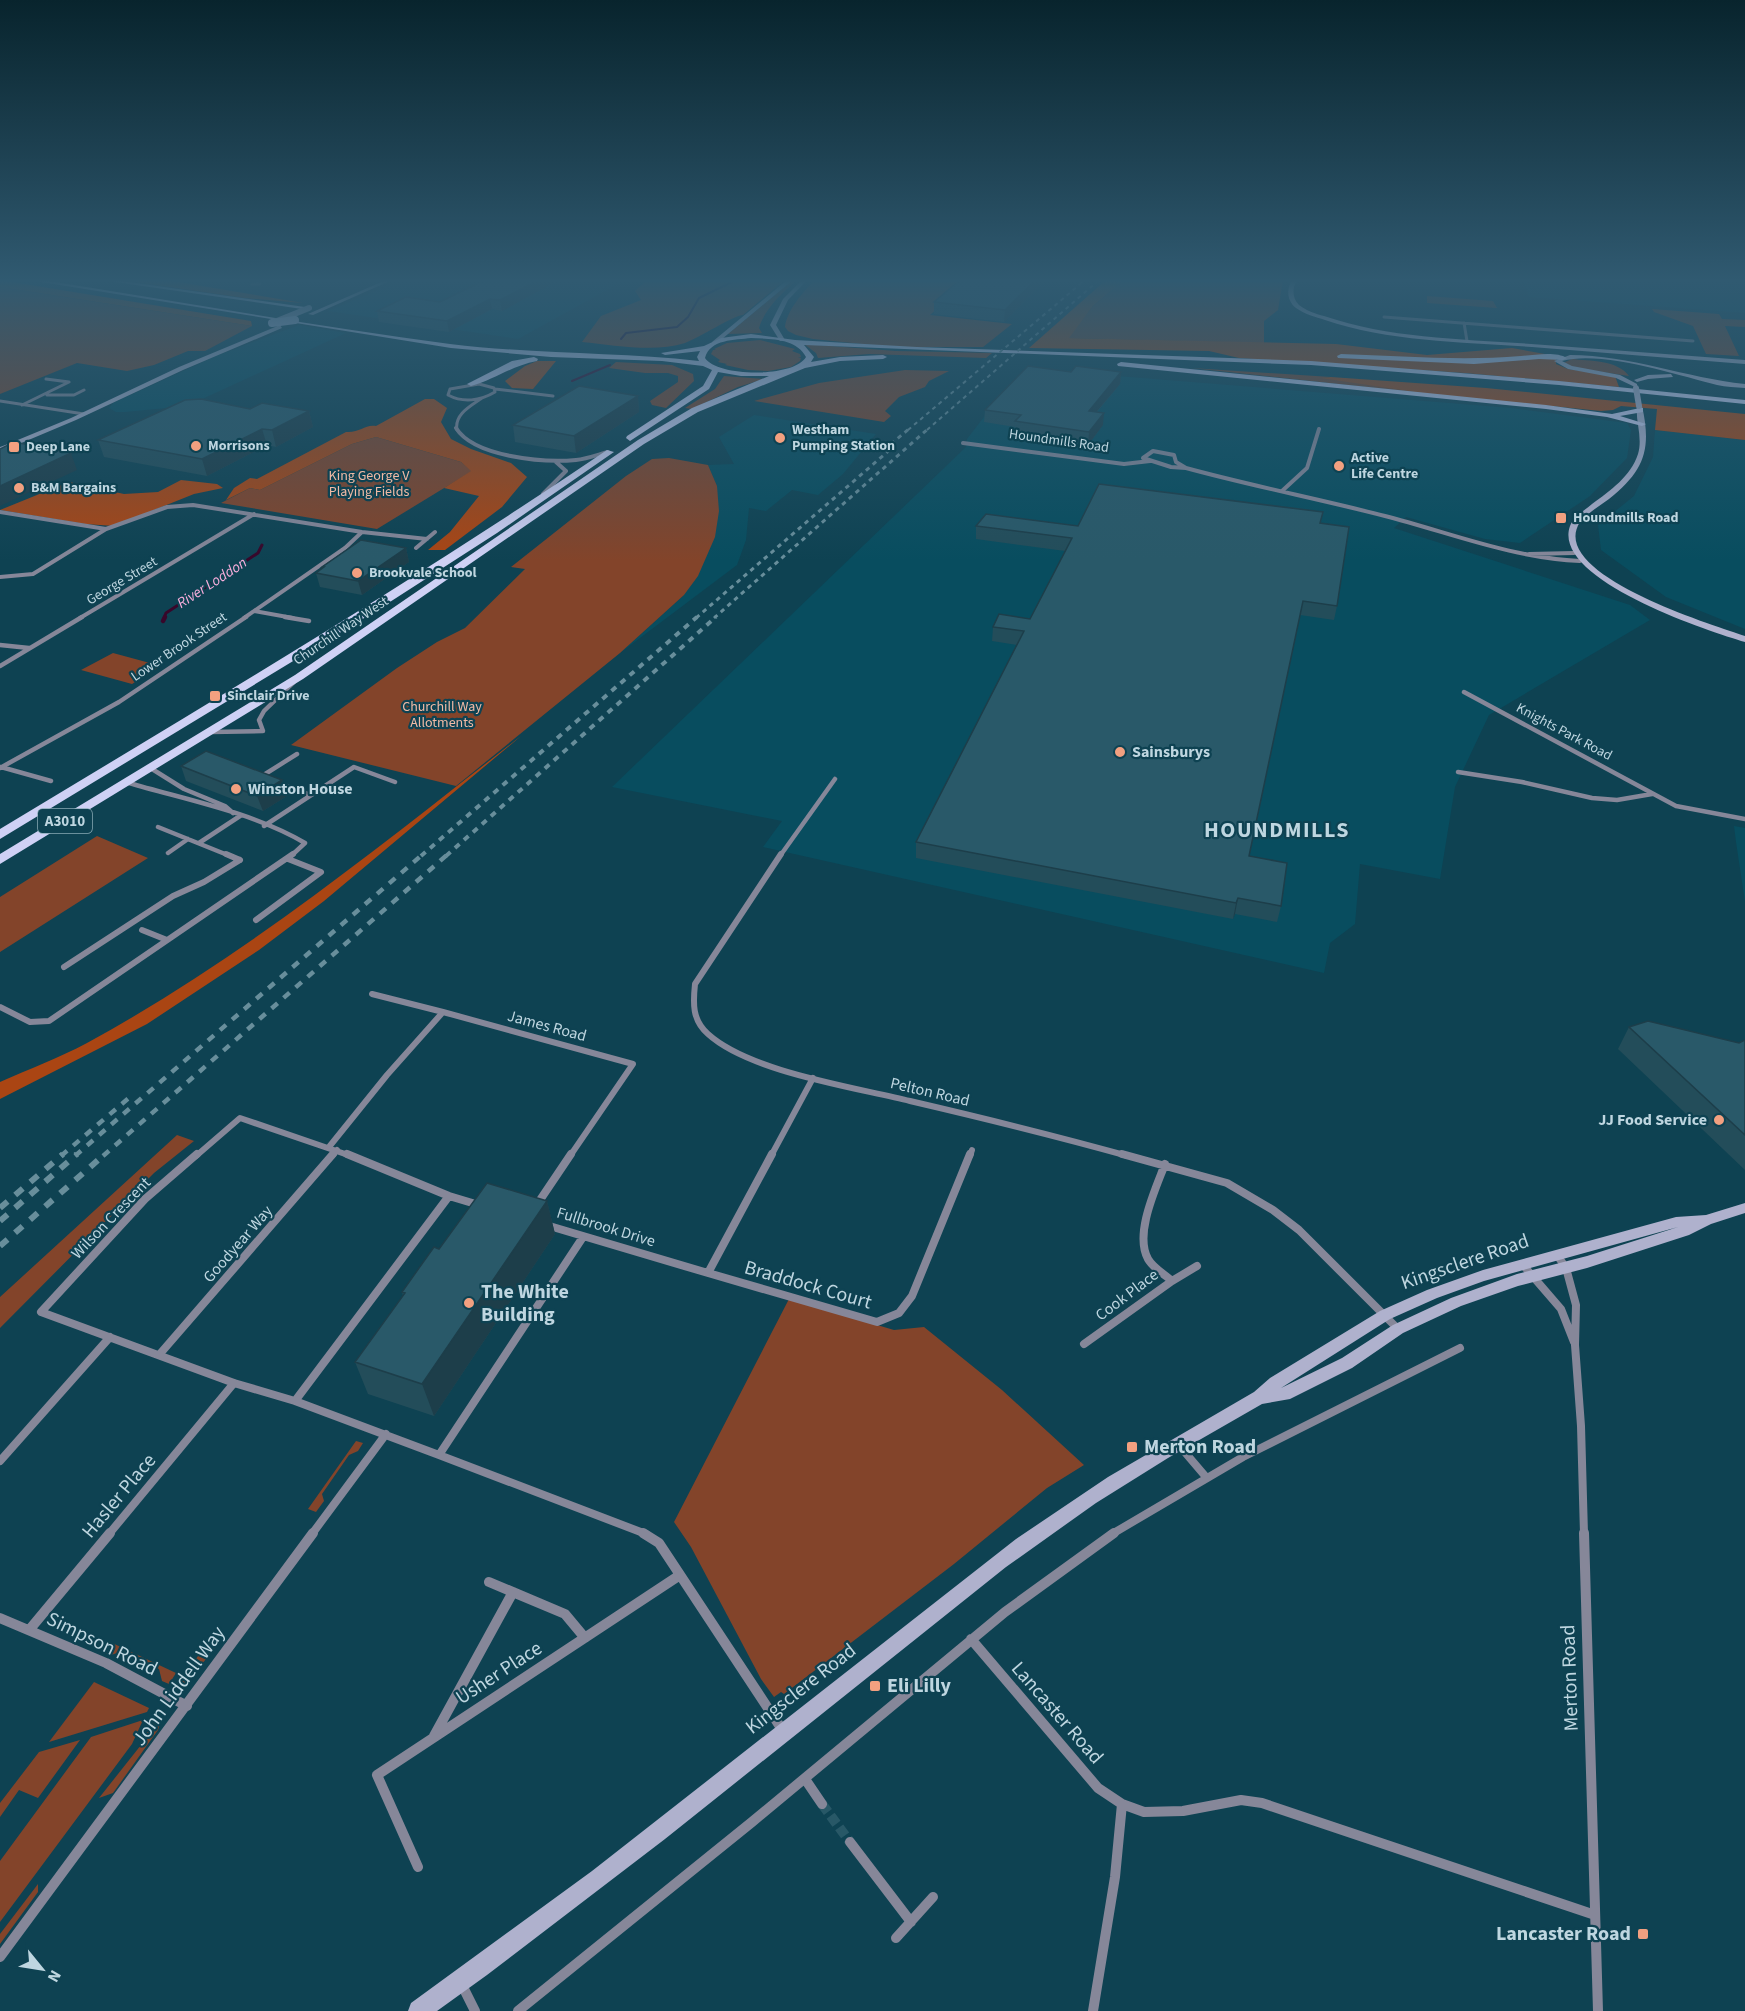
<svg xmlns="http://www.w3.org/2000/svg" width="1745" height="2011" font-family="'Source Sans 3',sans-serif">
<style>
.built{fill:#084d5f}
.green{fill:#83442a}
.forest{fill:#aa4513}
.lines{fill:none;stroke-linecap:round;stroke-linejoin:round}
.stream-far2{stroke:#38072a;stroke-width:2}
.stream-far1{stroke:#38072a;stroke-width:3}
.stream{stroke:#38072a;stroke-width:4.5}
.street-tunnel{stroke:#285867;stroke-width:10;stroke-dasharray:10 4.5;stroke-linecap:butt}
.street-far5{stroke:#868799;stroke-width:3}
.street-far4{stroke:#868799;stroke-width:4}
.street-far3{stroke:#868799;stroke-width:4.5}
.street-far2{stroke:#868799;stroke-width:6}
.street-far1{stroke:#868799;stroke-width:8}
.street{stroke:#868799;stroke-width:10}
.secondary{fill:#afb1cd;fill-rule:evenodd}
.primary{fill:#cfd1f5;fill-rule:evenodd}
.rail-far4{stroke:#688e9b;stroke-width:2;stroke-dasharray:4 4;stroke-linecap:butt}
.rail-far3{stroke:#688e9b;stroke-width:3;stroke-dasharray:4.5 4.5;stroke-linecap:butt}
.rail-far2{stroke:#688e9b;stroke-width:4;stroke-dasharray:6 6;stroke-linecap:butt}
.rail-far1{stroke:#688e9b;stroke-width:4.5;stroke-dasharray:8 8;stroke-linecap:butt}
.rail{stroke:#688e9b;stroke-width:6;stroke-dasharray:10 10;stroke-linecap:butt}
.secondary-bridge{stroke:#afb1cd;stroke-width:6}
.primary-bridge{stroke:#cfd1f5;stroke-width:8}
.wall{fill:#234d5a}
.shaded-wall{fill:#1d3e4a}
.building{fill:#295969;stroke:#1d3e4a;stroke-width:1.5}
.poi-dot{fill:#f2a080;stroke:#0e4252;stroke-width:2}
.labels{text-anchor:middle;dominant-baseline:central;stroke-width:4.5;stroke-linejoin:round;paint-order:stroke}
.far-poi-label{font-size:14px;font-weight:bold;fill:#bed6e0;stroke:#0e4252;text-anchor:start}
.far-street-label{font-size:14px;fill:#bed6e0;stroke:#0e4252}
.far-park-label{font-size:14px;fill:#f1baa5;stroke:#0e4252}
.far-water-label{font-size:15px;font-style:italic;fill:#f9aedc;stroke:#0e4252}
.shield{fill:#0e4252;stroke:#89aab5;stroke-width:1.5}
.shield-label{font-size:15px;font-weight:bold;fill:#bed6e0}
.poi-label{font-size:16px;font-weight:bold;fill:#bed6e0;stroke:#0e4252;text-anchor:start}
.street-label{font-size:16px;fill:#bed6e0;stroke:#0e4252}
.near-street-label{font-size:20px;fill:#bed6e0;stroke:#0e4252}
.near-poi-label{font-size:20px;font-weight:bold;fill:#bed6e0;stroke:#0e4252;text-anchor:start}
.district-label{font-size:22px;font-weight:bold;letter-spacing:1.5px;fill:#bed6e0;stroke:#0e4252}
</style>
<rect width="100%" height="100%" fill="#0e4252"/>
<!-- built -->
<path class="built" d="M401,280H625L518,339L328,311Z
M1523,280H1739L1745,288V313L1529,297Z
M299,325L346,333L187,406L125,412H116L109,408L113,403L216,356Z
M1030,369L1511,408L1627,423L1631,430L1627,458L1590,496L1520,543L1485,539L1406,517L1394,528L1630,605L1650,620L1489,715L1455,787L1440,879L1360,864L1355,924L1330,943L1324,973L763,847L782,821L612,787L966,447L967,439L994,404Z
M754,415L876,434L843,474L818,495L792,490L766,511L749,508L746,540L737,565L620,653L684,595L717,486L708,465L734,464L719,437Z
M1655,430L1745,440V629L1666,597L1601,550L1598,525L1634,496L1653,457Z
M1734,826L1745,828V902L1736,842Z"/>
<!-- green -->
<path class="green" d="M647,280H785L743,315C734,315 699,338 685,343C654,353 614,345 582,342L601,316L641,300L635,291Z
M793,280H797C782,293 765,308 759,328L762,333L728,334Z
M815,280H970L930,315L1012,324L983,347H892L813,339L796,335L788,331L785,327C787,310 803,292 815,280Z
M1124,280H1283L1278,310L1264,321V343L1068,338L1093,306Z
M0,287L252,326L205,351H188L154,365L127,371L77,363L0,394Z
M1427,296L1493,301L1497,308L1427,303Z
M1652,309L1719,314L1722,319L1745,320V327L1725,326L1739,356L1706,354L1693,326L1654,312Z
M760,340L795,349L792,351L800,354L801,357H798L801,358L800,361L791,367L768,371L748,370L725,365L727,364L718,362L720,360L711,354L713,350H716L714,349L727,343Z
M804,344L896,351L992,353L986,358L869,354L818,358L816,353Z
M1572,359C1589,361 1618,360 1629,376L1570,367L1563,363Z
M616,362L672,365L693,374L694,381L666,408L652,405L650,401L678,382V376L668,373H645L609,368Z
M1191,368L1331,377H1324L1421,393Z
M905,370L949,371L929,381L925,387L899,397L885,411L891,416L884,422L754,401L819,383Z
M724,376L764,379L738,387L692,409L685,408L715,389Z
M376,437L461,462L472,471L377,529L221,503L250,488L260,490L352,444Z
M669,458L708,465L717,486L719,511L715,537L698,576L684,595L620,653L456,786L291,745L397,668L437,642L465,628L525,569L511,567L626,476L652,459Z
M113,653L161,666L132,684L81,670Z
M97,836L148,858L0,952V897Z
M177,1135L194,1141L154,1173L0,1328V1297Z
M789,1299L894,1330L924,1327L1002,1390L1084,1465L1047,1488L954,1564L784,1694L781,1692L774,1697L761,1679L691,1547L674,1522Z
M356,1441L363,1443L358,1451L349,1455L322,1494L324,1501L316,1512L308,1509Z
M212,1637L220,1641L188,1682L176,1686Z
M108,1641L176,1673L169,1684L162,1681L159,1669L123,1651L111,1655L102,1652Z
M94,1682L149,1708L147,1712L49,1742Z
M158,1712L162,1718L158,1730L113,1793L99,1798L141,1745Z
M143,1720L132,1744L0,1922V1861L91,1737Z
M80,1740L38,1798L19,1790L0,1817V1803L39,1752Z
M38,1884V1892L0,1944V1934Z"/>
<!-- forest -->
<path class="forest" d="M0,280L251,321L252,326L0,287Z
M122,280H166L303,303L244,298Z
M1106,280H1124L1093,306L1069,338L1336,344L1427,355L1512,348L1556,356V364L1568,369L1615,376L1619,387L1465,373L1239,358L1209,351L1029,348Z
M537,361H556L533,389L512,388L505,381L525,366Z
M1331,377L1486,388L1745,414V440L1655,430L1657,409L1621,406L1613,410L1601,411L1421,393L1321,378Z
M425,399H434L447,408L441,422L451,439L471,449L511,463L527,477L502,507L445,550H428L450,532L479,496L444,488L471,471L461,462L376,437L352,444L260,490L250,488L226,500L234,488L250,478L257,479L346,432C360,433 365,424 376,426Z
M181,480L217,484L223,488L194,494L114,526L85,524L0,510L69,482L124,494L158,492Z
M521,736L324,901L259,950L147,1024L0,1099V1082C29,1069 59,1058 87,1043C243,958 381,845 521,736Z"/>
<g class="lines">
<!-- stream-far2 -->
<path class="stream-far2" d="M621,339L626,333L677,327L688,317L699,298L736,280
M572,381L610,365"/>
<!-- stream-far1 -->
<path class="stream-far1" d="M164,618L166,613L258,553L262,545"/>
<!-- stream -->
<path class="stream" d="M163,621L165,617"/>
<!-- street-tunnel -->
<path class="street-tunnel" d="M822,1804L850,1842"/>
<!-- street-far5 -->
<path class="street-far5" d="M252,284H260
M1384,317L1693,341
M1464,323L1467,341
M479,384L494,388L495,392C480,401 463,403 448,395L450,389Z
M495,389L553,396
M47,395H74L84,390
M0,401L84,414
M22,405L69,382L46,379
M457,430C454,414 471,406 482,398"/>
<!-- street-far4 -->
<path class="street-far4" d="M456,428C474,457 544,463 576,460C587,459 597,455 608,452
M963,443L1124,464L1150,461
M1153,451L1174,455L1176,462L1186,468L1171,467L1143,458Z
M1186,468C1252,486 1319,499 1385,516C1451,533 1512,558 1580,561
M1282,491L1307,468L1319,429
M543,494L566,471L556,462
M0,512L106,529L167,507L193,505L362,532L427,539
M416,548L435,532
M1529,554L1574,553
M0,577L33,574L106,529
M254,611L293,618
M80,618L254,514
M244,618L345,548L362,532"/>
<!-- street-far3 -->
<path class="street-far3" d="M285,617L309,621
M0,645L29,648
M0,666L82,617
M1464,692L1676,806L1745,819
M211,732L263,731L259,720L264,711L294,682
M1,767L51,781
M0,768L119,702L246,617
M152,769L184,789L225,806L233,813
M1458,772L1522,782L1592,798L1617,800L1652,794
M264,777L262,776L297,754
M276,782L311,795
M129,783C187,800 252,812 305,843L291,856
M264,826L354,767L395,782
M158,827L230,856
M199,843L240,816
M168,853L188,839
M780,856L835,779"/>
<!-- street-far2 -->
<path class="street-far2" d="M226,854L240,860
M781,854L695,984C693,1003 692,1020 708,1034C750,1072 854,1087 910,1101C983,1118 1056,1136 1128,1156
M256,920L321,872L288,859
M142,930L167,940
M64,967L173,896L204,882L240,860
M372,994L443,1012
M0,1007L30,1022L49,1021L293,854
M329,1147L387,1075L443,1012L633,1064L570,1156
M196,1156L240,1118L351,1156
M332,1156L337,1150
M771,1156L813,1078
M970,1156L972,1150"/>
<!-- street-far1 -->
<path class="street-far1" d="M197,1154L145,1199L41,1312L234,1383L295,1401L439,1455L583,1237
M347,1154L449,1196L479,1205
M1122,1154L1227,1183L1273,1210L1299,1230L1398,1329
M536,1206L571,1154
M546,1225L708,1273L772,1154
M1557,1255L1566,1268L1576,1305L1575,1345L1581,1426L1584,1534
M1523,1265L1561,1309L1574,1342
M708,1273L877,1322L899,1313L912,1296L970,1154
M1172,1281L1197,1266
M1084,1344L1172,1281C1164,1274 1153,1268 1148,1259C1134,1234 1156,1188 1165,1164
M159,1355L333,1154
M295,1401L449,1196
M1177,1443L1206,1477
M439,1455L646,1534
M0,1461L110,1337
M109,1534L234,1383
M312,1534L386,1434
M1112,1534L1243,1457L1460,1348"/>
<!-- street -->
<path class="street" d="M643,1533L659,1543L783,1731
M1584,1533L1598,2011
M489,1582L565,1614L585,1638
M0,1618L106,1663L187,1706
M30,1629L110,1533
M971,1639L1098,1788L1122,1804L1144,1812L1183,1811L1241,1800L1262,1803L1595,1915
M434,1736L513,1592
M805,1779L822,1804
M850,1842L911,1922
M418,1867L377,1775L680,1575
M896,1938L933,1897
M0,1957L313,1533
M462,1985L475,2011
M518,2011L752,1822L1005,1612L1114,1533
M1093,2011L1115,1877L1122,1804"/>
<!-- secondary -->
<path class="secondary" d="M386,280H392L313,315L308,314Z
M787,280H793L716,344H712V342Z
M802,280H807L788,300L776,325L785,340L780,341L770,325L783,299Z
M1292,280H1297C1292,288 1292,298 1299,305C1305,310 1316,314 1324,316C1394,340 1472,339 1545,345C1612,350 1678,355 1745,360V364C1674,358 1603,353 1532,347C1465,342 1389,342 1325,320C1316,317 1304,314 1296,308C1287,301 1286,289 1292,280Z
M280,325L282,328L183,370L76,420L0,452V447L8,444L71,418L179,367Z
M1570,355C1630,355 1686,378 1745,384V388C1736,387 1726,387 1717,385C1677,375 1602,350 1562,361L1572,366L1620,375L1637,384V386L1635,387L1616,378L1568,369L1554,361Z
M1671,374L1673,377L1648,379L1637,382L1634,380L1648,375Z
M1637,405L1642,406C1652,450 1644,471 1609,499C1599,506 1588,513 1580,522C1546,574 1713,625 1745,636V642C1707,631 1551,579 1570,526C1573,517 1585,510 1592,504C1610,491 1631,476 1638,454C1643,437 1635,421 1637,405Z
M1745,1203V1213L1711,1224L1689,1235L1587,1268L1518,1286L1461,1306L1403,1333L1352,1368L1290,1399L1262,1404L1168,1458L1096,1503L1006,1567L665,1839L487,1975L437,2011H408L411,2003L592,1871L1016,1539L1108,1477L1254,1392L1270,1378L1380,1311L1427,1290L1483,1270L1676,1217L1706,1215ZM1678,1227L1587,1256L1517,1274L1451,1298L1393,1325L1342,1358L1281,1388L1390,1319L1437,1298L1484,1281Z"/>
<!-- primary -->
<path class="primary" d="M29,280H42C178,301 314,326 450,344C533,354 616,352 699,361L697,357L700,351L665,355L661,353L704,346L721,338L751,334L795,340L917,347L1311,361L1559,381L1745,400V404L1559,385L1311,365L804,345L814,357L811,362L840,357L883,355L887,357L883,359L840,361L805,368L698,412L644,444L303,679L0,864V854L295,675L638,440L692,408L769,376H741L718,372L709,389L630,441L626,438L627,436L703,386L712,370L703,366L662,361L551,357L451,348ZM751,338C770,339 796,338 806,357C794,378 717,377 705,358C710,339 735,340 751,338Z
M101,280H115L312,308L309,310Z
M1341,354C1401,356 1461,361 1521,356C1534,355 1556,351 1567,358L1563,360L1539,359L1474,364L1338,358L1337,356Z
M534,357L538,359L537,361C511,366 496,379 471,386L467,384L512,361Z
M1121,362L1546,405L1612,414L1640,408H1643V412L1620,416L1646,424L1642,426L1607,417L1546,409L1118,366L1117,364Z
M607,450L614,452L497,533L379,609L0,839V829C204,706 409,584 607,450Z"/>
<!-- rail-far4 -->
<path class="rail-far4" d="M908,430L1085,280
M927,430L1099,280"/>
<!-- rail-far3 -->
<path class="rail-far3" d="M884,450L910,428
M696,618L893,447
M714,618L929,428"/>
<!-- rail-far2 -->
<path class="rail-far2" d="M421,856L697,617
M446,856L716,617"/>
<!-- rail-far1 -->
<path class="rail-far1" d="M61,1156L130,1097
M75,1156L423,854
M103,1156L448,854"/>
<!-- rail -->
<path class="rail" d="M0,1208L63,1154
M0,1221L77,1154
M0,1246L105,1154"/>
<!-- secondary-bridge -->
<path class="secondary-bridge" d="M272,323L309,308
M1636,388L1639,406"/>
<!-- primary-bridge -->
<path class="primary-bridge" d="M272,323L295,320"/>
</g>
<!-- wall -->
<path class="wall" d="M559,280L502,311L492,309L449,332L379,322L377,311L440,302Z
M1045,280L1004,322L934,314V302Z
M1071,372H1121L1120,384L1097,412L1103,425L1088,445L1014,434L1015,427L984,422L985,410Z
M638,396L639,412L576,453L515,442L513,425Z
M250,409L309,411L313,427L276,447L267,445L207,476L104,457L98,440Z
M1320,524L1337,606L1334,620L1300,615L1249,856L1281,906L1277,922L1235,914L1233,919L916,858V842L1017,645L992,641L993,627L1030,619L1065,551L976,539V526Z
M406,548L409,562L362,595L320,587L316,573L322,569V567Z
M181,766L282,780L287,796L263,811L186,781Z
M1629,1027L1739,1043L1745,1040V1170L1618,1049Z
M547,1201L555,1234L434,1416L368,1394L355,1362L403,1296L402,1292L439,1249Z"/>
<!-- shaded-wall -->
<path class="shaded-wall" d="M538,280H559L502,311L500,300Z
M1035,280H1045L1004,322L1005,310Z
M490,299L492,309L449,332L447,321Z
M1121,372L1120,384L1087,423L1089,411Z
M638,396L639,412L576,453L574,436Z
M309,411L313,427L276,447L272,430Z
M1104,413L1103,425L1088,445L1089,432Z
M262,429L267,445L207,476L202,459Z
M71,453L77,470L0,506V486Z
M406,548L409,562L362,595L358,581Z
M282,780L287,796L263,811L257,796Z
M1238,898L1235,914L1233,919L1236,903Z
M547,1201L555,1234L434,1416L422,1384Z"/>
<!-- building -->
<path class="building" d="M485,280H538L500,300L490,299L447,321L377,311L406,297L440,302Z
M960,280H1035L1005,310L934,302Z
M1028,366L1071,372L1076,366L1121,372L1089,411L1104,413L1089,432L1015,421L1021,415L985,410Z
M579,386L638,396L574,436L513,425Z
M201,399L250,409L262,403L309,411L272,430L262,429L202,459L98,440L185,400Z
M14,442L71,453L0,486V449Z
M1099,484L1323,512L1320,523L1349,527L1337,606L1303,601L1249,856L1287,863L1281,906L1238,898L1236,903L916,842L1024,631L993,627L999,614L1030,619L1072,538L976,526L986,514L1078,526Z
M361,540L406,548L358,581L316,573L324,567H322Z
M206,751L282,780L257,796L181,766Z
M1648,1021L1739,1043L1745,1040V1135L1629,1027Z
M487,1183L547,1201L422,1384L355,1362L405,1293L402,1292L434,1247L439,1249Z"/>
<!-- sky -->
<linearGradient id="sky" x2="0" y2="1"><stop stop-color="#08242d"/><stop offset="0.5" stop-color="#305a71"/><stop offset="1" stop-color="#305a71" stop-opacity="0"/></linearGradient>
<rect width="1745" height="561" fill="url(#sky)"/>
<!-- markers -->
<g class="poi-dot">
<circle cx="780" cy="438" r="6"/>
<circle cx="196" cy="446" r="6"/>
<rect x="8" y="441" width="12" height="12" rx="3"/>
<circle cx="1339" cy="466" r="6"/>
<circle cx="19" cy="488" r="6"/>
<rect x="1555" y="512" width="12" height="12" rx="3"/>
<circle cx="357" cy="573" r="6"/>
<rect x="209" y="690" width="12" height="12" rx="3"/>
<circle cx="1120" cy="752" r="6"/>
<circle cx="236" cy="789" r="6"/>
<circle cx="1719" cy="1120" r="6"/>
<circle cx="469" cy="1303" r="6"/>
<rect x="1126" y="1441" width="12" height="12" rx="3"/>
<rect x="869" y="1680" width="12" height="12" rx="3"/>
<rect x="1637" y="1928" width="12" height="12" rx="3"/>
</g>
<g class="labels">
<!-- far-poi labels -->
<g class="far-poi-label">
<text x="792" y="430">Westham<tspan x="792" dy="16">Pumping Station</tspan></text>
<text x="208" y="446">Morrisons</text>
<text x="26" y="447">Deep Lane</text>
<text x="1351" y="458">Active<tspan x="1351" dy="16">Life Centre</tspan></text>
<text x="31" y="488">B&amp;M Bargains</text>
<text x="1573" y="518">Houndmills Road</text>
<text x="369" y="573">Brookvale School</text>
<text x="227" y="696">Sinclair Drive</text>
</g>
<!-- far-street labels -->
<g class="far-street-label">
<text transform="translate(1059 441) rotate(8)">Houndmills Road</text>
<text transform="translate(122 581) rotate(-31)">George Street</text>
<text transform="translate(341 631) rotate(-34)">Churchill Way West</text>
<text transform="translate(179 647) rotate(-34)">Lower Brook Street</text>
<text transform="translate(1564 732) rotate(28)">Knights Park Road</text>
</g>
<!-- far-park labels -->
<g class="far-park-label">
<text x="369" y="476">King George V<tspan x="369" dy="16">Playing Fields</tspan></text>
<text x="442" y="707">Churchill Way<tspan x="442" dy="16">Allotments</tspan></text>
</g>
<!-- far-water labels -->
<g class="far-water-label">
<text transform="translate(212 583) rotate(-33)">River Loddon</text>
</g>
<!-- shield labels -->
<rect class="shield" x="38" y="809" width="54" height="24" rx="4.5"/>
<g class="shield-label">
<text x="65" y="821">A3010</text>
</g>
<!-- poi labels -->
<g class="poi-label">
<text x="1132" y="752">Sainsburys</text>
<text x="248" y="789">Winston House</text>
<text x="1707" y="1120" text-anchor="end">JJ Food Service</text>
</g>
<!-- street labels -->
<g class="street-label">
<text transform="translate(547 1026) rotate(15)">James Road</text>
<text transform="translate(930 1092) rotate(13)">Pelton Road</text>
<text transform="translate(111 1218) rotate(-46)">Wilson Crescent</text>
<text transform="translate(606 1227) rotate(17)">Fullbrook Drive</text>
<text transform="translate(238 1244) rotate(-49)">Goodyear Way</text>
<text transform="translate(1127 1295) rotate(-37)">Cook Place</text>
</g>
<!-- near-street labels -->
<g class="near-street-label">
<text transform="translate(1465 1262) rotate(-19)">Kingsclere Road</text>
<text transform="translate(808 1285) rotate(16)">Braddock Court</text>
<text transform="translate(119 1496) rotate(-50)">Hasler Place</text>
<text transform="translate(102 1644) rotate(26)">Simpson Road</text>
<text transform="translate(499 1673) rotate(-33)">Usher Place</text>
<text transform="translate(1570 1678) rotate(-92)">Merton Road</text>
<text transform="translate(179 1686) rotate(-54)">John Liddell Way</text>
<text transform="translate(801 1689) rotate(-38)">Kingsclere Road</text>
<text transform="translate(1057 1713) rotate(49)">Lancaster Road</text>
</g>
<!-- near-poi labels -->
<g class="near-poi-label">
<text x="481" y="1292">The White<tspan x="481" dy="23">Building</tspan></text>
<text x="1144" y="1447">Merton Road</text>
<text x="887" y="1686">Eli Lilly</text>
<text x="1631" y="1934" text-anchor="end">Lancaster Road</text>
</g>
<!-- district labels -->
<g class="district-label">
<text x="1277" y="830">HOUNDMILLS</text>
</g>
</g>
<!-- north arrow -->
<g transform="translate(42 1969) rotate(120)" stroke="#0e4252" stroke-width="4.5" paint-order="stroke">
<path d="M0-4.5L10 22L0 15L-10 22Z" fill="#bed6e0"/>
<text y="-9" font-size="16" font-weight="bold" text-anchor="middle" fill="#bed6e0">N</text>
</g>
</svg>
